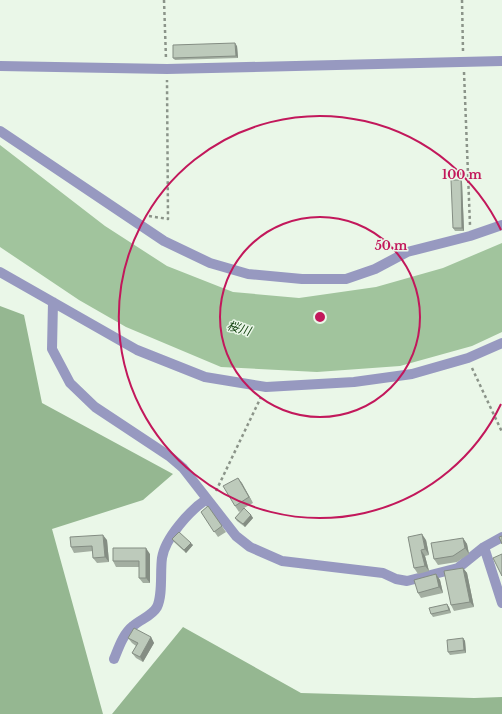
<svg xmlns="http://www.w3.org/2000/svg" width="502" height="714" font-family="'Libre Baskerville','Noto Sans JP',serif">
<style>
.forest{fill:#95b791}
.water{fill:#a1c49d}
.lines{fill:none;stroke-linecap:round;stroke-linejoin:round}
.path{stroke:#8b9489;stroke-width:2.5;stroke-dasharray:3 3;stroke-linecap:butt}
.minor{stroke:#9799c0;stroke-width:10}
.wall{fill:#a3aea1}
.shaded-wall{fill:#848d83}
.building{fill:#bdcabb;stroke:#848d83}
.ring{fill:none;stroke:#c2185b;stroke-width:2}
.labels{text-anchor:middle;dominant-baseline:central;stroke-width:3;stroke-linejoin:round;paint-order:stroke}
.water-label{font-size:12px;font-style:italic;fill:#134310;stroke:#eaf7e8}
.centre{fill:#c2185b;stroke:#eaf7e8;stroke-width:2}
.ring-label{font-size:12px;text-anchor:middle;font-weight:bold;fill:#c2185b;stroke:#eaf7e8;stroke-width:3;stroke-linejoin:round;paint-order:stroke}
</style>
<rect width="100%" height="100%" fill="#eaf7e8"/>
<!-- forest -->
<path class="forest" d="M0,306L24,315L42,403L173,474L143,500L52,529L103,714H0Z
M183,627L301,693L474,698L502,697V714H112Z"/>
<!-- water -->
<path class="water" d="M0,145L105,226L167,266L233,292L299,298L376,287L443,268L502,243V332L472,346L400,366L317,372L221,367L126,327L79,300L0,247Z"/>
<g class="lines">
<!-- path -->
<path class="path" d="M164,0L166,59
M462,0L463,51
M464,72L470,225
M149,216L168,219L167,80
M472,368L502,432
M216,491L261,397"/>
<!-- minor -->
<path class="minor" d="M0,66L167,69L502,61
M0,131L164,241L210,263L248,274L302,279H346L375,269L407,252L470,236L502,225
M0,272L137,350L205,377L266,387L354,382L412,374L468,358L502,343
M53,302L52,349L70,383L95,407L169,456L183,468L236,536L250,547L282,561L383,573L396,579L407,581L458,568L484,547L502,537
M484,547L502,603
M114,659C119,647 123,634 133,626C141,619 152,616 157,607C163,595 160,572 162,558C165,538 190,510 207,499"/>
</g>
<!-- wall -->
<path class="wall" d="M237,46L238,58L175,60L173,58Z
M461,180L462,182L464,231H455L453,228Z
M238,478L253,503L244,508L251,515L253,518L245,527L237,521L235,518L243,509L239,512L235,506Z
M208,506L226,532L218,537L201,512Z
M463,538L467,544L469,554L457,562L438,565L434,559Z
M172,539L193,545L186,553L174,542Z
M107,540L109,562L97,563L93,558V551L74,553L71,547Z
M426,540L429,555L425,556L429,571L418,574L414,568Z
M150,554V583H143L139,578V567H116L113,561Z
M463,568L467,573L474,607L454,611L451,605Z
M436,574L440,580L443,593L421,598L418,593Z
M449,607L451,613L433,617L431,614Z
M151,637L154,643L143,662L136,658L132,653L136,646L132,643L128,638Z
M463,638L465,641L466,653L450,655L448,652Z"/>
<!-- shaded-wall -->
<path class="shaded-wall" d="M235,43L237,46L238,58L236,56Z
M461,180L462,182L464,231L462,228Z
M238,478L242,483L253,503L249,497Z
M251,515L253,518L245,527L243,524Z
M422,534L426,540L429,555L425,549Z
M103,535L107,540L109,562L105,557Z
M463,538L467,544L469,554L465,548Z
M191,543L193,545L186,553L184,550Z
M146,548L150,554V583L146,578Z
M421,550L425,556L429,571L425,566Z
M463,568L467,573L474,607L470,602Z
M436,574L440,580L443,593L439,587Z
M447,604L449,607L451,613L449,610Z
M151,637L154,643L143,662L140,657Z
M463,638L465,641L466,653L464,650Z"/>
<!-- building -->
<path class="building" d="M235,43L236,56L173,58V45Z
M451,180H461L462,228H453Z
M238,478L249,497L235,506L223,486Z
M208,506L222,526L214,532L201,512Z
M244,508L251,515L243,524L235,518Z
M179,532L191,543L184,550L172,539Z
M422,534L425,549L421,550L425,566L414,568L408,537Z
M103,535L105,557L93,558L92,546L71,547L70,537Z
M502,536V544L499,537Z
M463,538L465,548L453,556L434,559L431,543Z
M113,548H146V578H139V561H113Z
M502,554V576L493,558Z
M463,568L470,602L451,605L444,571Z
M436,574L439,587L418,593L414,580Z
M447,604L449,610L431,614L429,608Z
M134,628L151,637L140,657L132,653L138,643L128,638Z
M463,638L464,650L448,652L447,640Z"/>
<!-- distance rings -->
<g class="ring">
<circle cx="320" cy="317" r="100"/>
<path d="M501 404A201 201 0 1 1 501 230"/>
</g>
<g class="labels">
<!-- water labels -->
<g class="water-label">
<text transform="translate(239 328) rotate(16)">桜川</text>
</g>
</g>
<circle cx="320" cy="317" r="6" class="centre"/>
<g class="ring-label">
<text x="462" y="179">100 m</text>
<text x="391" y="250">50 m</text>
</g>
</svg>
